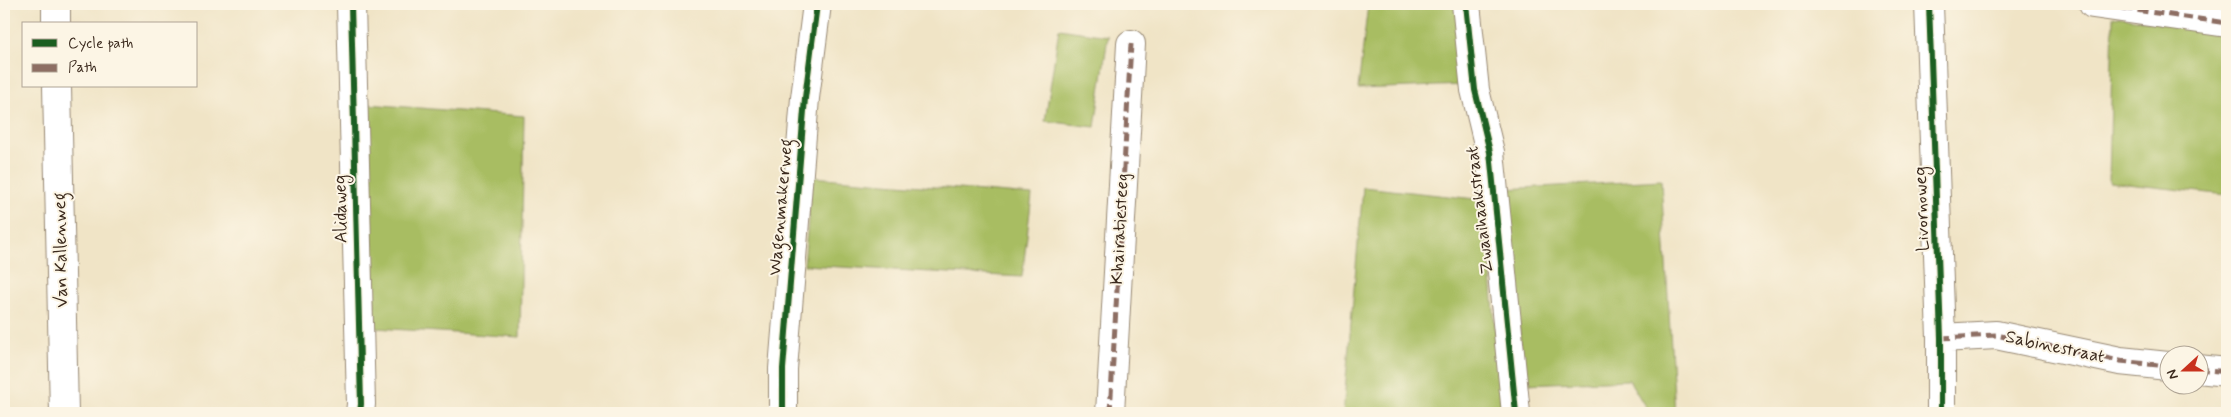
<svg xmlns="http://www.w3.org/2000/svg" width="2231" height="417" font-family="Mynerve,sans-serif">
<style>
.green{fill:#a8bd62;stroke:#727440}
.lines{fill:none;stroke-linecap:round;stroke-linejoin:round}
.minor-casing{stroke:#968772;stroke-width:30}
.minor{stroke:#fff;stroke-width:28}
.quiet{stroke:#8d6e63;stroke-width:5;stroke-dasharray:10 5;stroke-linecap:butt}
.cycleway-casing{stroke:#fcf5e5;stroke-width:9}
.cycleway{stroke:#1b5e20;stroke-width:6}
.labels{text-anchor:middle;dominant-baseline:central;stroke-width:4;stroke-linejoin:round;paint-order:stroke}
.street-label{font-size:18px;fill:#3b2a1e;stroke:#fcf5e5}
</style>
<rect width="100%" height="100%" fill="#fcf5e5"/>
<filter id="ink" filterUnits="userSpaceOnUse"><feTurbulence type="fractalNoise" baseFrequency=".02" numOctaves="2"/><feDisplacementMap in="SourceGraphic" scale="10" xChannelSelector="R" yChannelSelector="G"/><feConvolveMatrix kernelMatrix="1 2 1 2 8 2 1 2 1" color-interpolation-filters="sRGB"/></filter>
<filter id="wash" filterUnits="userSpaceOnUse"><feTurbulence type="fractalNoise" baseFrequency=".0096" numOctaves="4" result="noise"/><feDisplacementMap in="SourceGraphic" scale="20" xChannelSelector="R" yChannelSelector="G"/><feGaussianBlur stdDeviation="1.12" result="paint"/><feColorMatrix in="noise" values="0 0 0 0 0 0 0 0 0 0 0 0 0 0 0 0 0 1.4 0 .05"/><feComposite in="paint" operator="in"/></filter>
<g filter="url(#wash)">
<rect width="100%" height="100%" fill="#f0e4c6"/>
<!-- green -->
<path class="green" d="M1368,4H1457L1465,85L1358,89Z
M2113,16L2227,32V195L2109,182Z
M1059,29L1108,36L1095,127L1045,121Z
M367,104L524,116L520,337L375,328Z
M812,177L1032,195L1022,277L804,265Z
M1661,180L1675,413H1649L1629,380L1525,384L1505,189Z
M1363,187L1485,200L1502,413H1343Z"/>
</g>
<g filter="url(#ink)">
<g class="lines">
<!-- minor casing -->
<g class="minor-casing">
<path id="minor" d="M56,4V24
M351,4L361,404L360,413
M1466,4L1475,90L1490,152L1516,413
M1929,4L1941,338V413
M2093,4L2227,23
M57,86L64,413
M1941,338L1996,335L2120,361L2168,366
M2198,369L2227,372
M783,413V369L805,98L817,4
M1110,413L1131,44"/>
</g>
<!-- minor -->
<use href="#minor" class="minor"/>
<!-- quiet -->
<path class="quiet" d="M2093,4L2227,23
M1941,338L1996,335L2120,361L2168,366
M2198,369L2227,372
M1110,413L1131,44"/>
<!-- cycleway casing -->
<g class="cycleway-casing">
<path id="cycleway" d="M351,4L361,404L360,413
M1466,4L1475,90L1490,152L1516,413
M1929,4L1941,338V413
M783,413V369L805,98L817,4"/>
</g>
<!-- cycleway -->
<use href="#cycleway" class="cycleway"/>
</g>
</g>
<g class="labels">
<!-- street labels -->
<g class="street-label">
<text transform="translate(781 207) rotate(-85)">Wagenmakerweg</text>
<text transform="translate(341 209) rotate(-91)">Alidaweg</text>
<text transform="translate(1922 209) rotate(-92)">Livornoweg</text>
<text transform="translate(1480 210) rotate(-97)">Zwaaihaakstraat</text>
<text transform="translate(1120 229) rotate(-87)">Khairatiesteeg</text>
<text transform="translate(61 250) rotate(-91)">Van Kallenweg</text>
<text transform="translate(2055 347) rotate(12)">Sabinestraat</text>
</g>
</g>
<!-- margin -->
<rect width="2231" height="417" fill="none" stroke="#fcf5e5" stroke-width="20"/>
<!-- legend -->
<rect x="22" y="22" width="175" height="65" fill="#fcf5e5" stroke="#afa495"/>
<rect x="32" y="39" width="25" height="8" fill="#1b5e20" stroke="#afa495"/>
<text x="68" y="48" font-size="15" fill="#3b2a1e">Cycle path</text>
<rect x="32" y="64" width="25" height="8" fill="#8d6e63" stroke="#afa495"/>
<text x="68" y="72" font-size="15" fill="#3b2a1e">Path</text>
<!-- north arrow -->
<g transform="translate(2184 370) rotate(249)"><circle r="24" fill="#fcf5e5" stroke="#afa495"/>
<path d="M0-4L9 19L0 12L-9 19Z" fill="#c8321e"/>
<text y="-8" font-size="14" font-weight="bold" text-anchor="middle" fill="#3b2a1e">N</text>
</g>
</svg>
